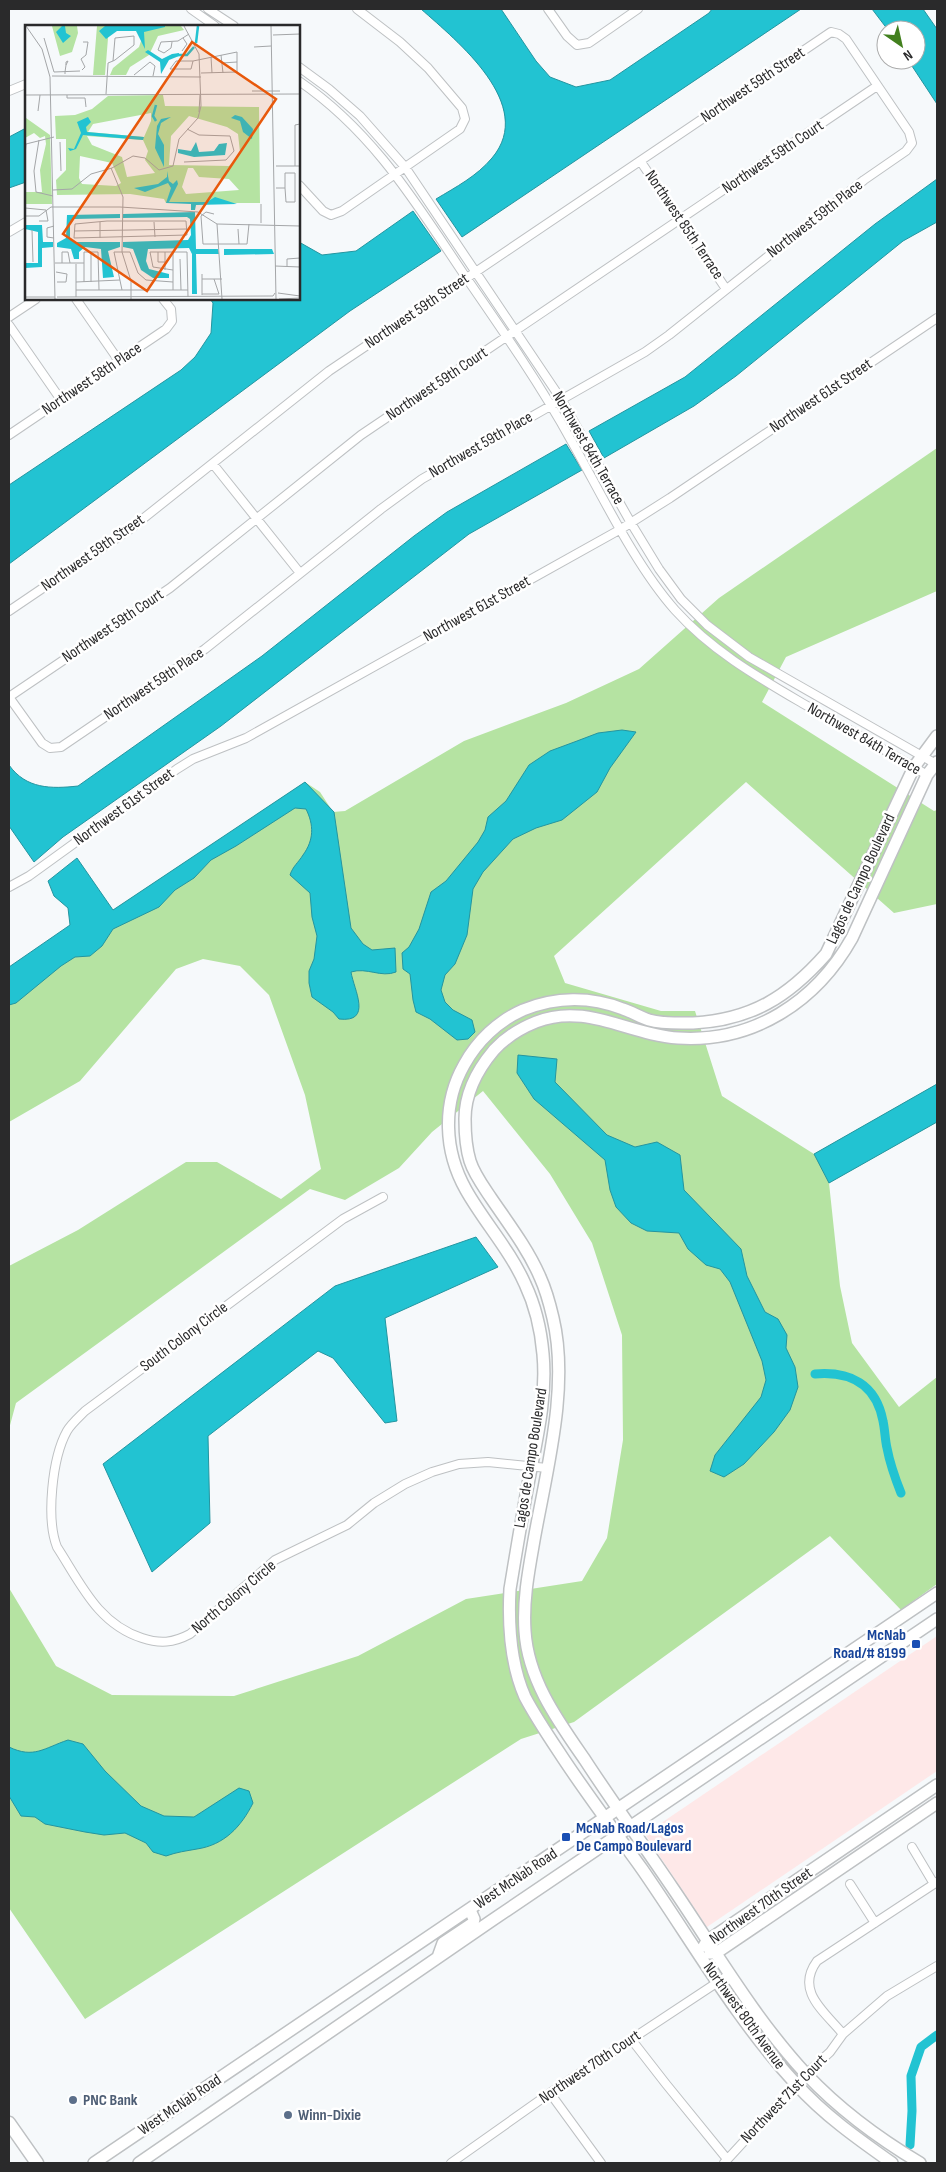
<svg xmlns="http://www.w3.org/2000/svg" width="946" height="2172" font-family="'Sofia Sans Condensed',sans-serif">
<style>
.commercial{fill:#fee8e8}
.green{fill:#b5e3a2}
.water{fill:#22c3d2;stroke:#2495a0}
.lines{fill:none;stroke-linecap:round;stroke-linejoin:round}
.canal{stroke:#22c3d2;stroke-width:9}
.street-casing{stroke:#bec1c3;stroke-width:10}
.secondary-casing{stroke:#bec1c3;stroke-width:14}
.primary-casing{stroke:#bec1c3;stroke-width:15}
.street{stroke:#fff;stroke-width:8}
.secondary{stroke:#fff;stroke-width:11}
.primary{stroke:#fff;stroke-width:12}
.transit-dot{fill:#1a4fb4;stroke:#fff;stroke-width:2}
.service-dot{fill:#5c6f8a;stroke:#fff;stroke-width:2}
.labels{text-anchor:middle;dominant-baseline:central;stroke-width:5;stroke-linejoin:round;paint-order:stroke}
.street-label{font-size:16px;fill:#2a2a2b;stroke:#fff}
.transit-label{font-size:16px;font-weight:bold;fill:#164399;stroke:#fff;text-anchor:end}
.service-label{font-size:16px;font-weight:bold;fill:#4e5e75;stroke:#fff;text-anchor:start}
.inset-river{fill:none;stroke:#22c3d2;stroke-width:2.5}
.inset-road{fill:none;stroke:#a4a6a8;stroke-width:1}
.view{fill:#e8590c;fill-opacity:0.15;stroke:#e8590c;stroke-width:2.5}
.inset-edge{fill:none;stroke:#2a2a2b;stroke-width:2.5}
</style>
<rect width="100%" height="100%" fill="#f6f9fb"/>
<!-- commercial -->
<path class="commercial" d="M937,1636V1771L707,1927L645,1834Z"/>
<!-- green -->
<path class="green" d="M937,448V591L786,657L762,702L934,811L937,810V904L894,913L746,782L554,956L565,983L661,1011H695L722,1096L814,1154L937,1084V1122L829,1183L840,1286L852,1343L899,1407L937,1377V1584L901,1610L830,1536L574,1722L521,1739L85,2019L9,1908V1588L56,1666L112,1695L234,1696L358,1656L466,1599L582,1581L607,1538L623,1440L622,1335L592,1243L550,1174L483,1091L432,1132L399,1168L345,1200L310,1189L16,1403L9,1429V1266L78,1230L186,1162H217L281,1199L321,1169L305,1095L269,995L240,966L203,959L176,969L80,1081L9,1122V967L113,910L305,782L320,792L333,812L345,811L464,741L566,703L639,669L719,598Z"/>
<!-- water -->
<path class="water" d="M421,9H501L536,61L550,77L576,87L610,80L709,13L712,9H801L462,237L436,199C456,187 477,176 492,158C537,105 457,41 421,9Z
M872,9H923L937,29V104L908,60H916V30H888Z
M26,128V182L9,188V137Z
M937,179V222L903,241L736,376L694,406L604,458L589,431L685,377L875,224Z
M413,211L441,251L350,311L9,564V485L181,370L195,357L211,333L213,303L210,299H299V242L322,255L356,251Z
M566,444L582,470L469,534L221,726L63,837L34,862L9,826V765C26,789 51,789 78,786L262,656L414,536L447,512Z
M622,730L636,732L610,768L597,792L562,820L536,828L513,839L483,872L473,889L467,935L455,964L445,975L441,990L445,1002L453,1010L472,1020L475,1032L468,1039L457,1040L430,1019L416,1012L413,1000L410,974L403,969L402,953L409,947L419,929L431,892L446,881L478,842L485,830L488,817L506,801L529,765L550,751L577,741L598,733Z
M305,782L334,812L351,928L363,944L372,950L395,948L396,972C381,978 367,967 351,972C354,990 373,1023 339,1019L333,1012L312,997L309,983V971L314,959L317,936L312,917L310,893L290,875C293,866 298,863 303,855C314,840 314,825 306,809L295,808L236,846L211,860L194,878L175,890L159,907L113,929L102,946L90,956L75,957L61,966L16,1003L9,1005V967L70,925L68,908L54,896L48,881L77,858L113,910Z
M518,1055L557,1059L555,1082L607,1135L635,1147L657,1142L680,1155L684,1190L741,1249L747,1276L765,1312L778,1319L787,1335L786,1348L795,1367L798,1387L790,1410L774,1432L744,1464L724,1477L710,1471L715,1455L761,1397L766,1380L762,1361L730,1282L720,1269L706,1265L688,1249L679,1233L647,1231L631,1223L616,1207L610,1190L605,1160L534,1099L517,1073Z
M937,1084V1122L829,1183L814,1154Z
M476,1237L498,1267L385,1318L397,1421L385,1423L333,1358L318,1351L208,1436L210,1523L152,1572L103,1464L335,1286Z
M68,1740L83,1744L105,1771L141,1806L164,1816L194,1817L239,1788L249,1791L253,1803C241,1827 224,1845 197,1849C186,1851 177,1852 166,1856L153,1852L146,1843L125,1833L104,1835L85,1832L45,1824L35,1817L21,1816L9,1796V1747C34,1759 44,1748 68,1740Z"/>
<g class="lines">
<!-- canal -->
<path class="canal" d="M815,1374C850,1371 876,1384 883,1421C885,1430 885,1440 887,1448C890,1464 895,1478 901,1493
M910,2145L912,2111L911,2076L921,2047L937,2035"/>
<!-- street casing -->
<g class="street-casing">
<path id="street" d="M191,9L215,26
M208,9L234,26
M548,9L567,36L577,45L589,43L638,9
M299,67L329,89L360,116L405,167L561,399L631,523L659,569L681,599L707,625L749,657L936,764
M299,81C373,132 414,200 463,273C501,328 540,384 572,442C602,495 635,565 675,610C711,650 756,676 802,703C844,727 886,750 927,775
M9,91L26,84
M641,162L726,289
M299,185L323,211L331,215L342,211L460,129L465,119L462,108L428,68L400,42L357,9
M9,232L26,222
M76,299L119,361
M9,317L36,299
M9,325L61,400
M9,435L166,329L172,321L171,309L163,299
M213,464L300,573
M9,611L130,529L329,371L831,32L839,34L846,39L909,132L912,143L906,151L864,180L669,335L645,352L422,479L381,509L205,649L61,747L50,748L42,743L9,697
M9,697L170,588L361,435L877,86
M9,887L29,876L177,769L193,759L246,738L621,529L670,498L937,318
M383,1197L343,1219L85,1411C79,1417 71,1424 67,1431C52,1458 46,1519 57,1547C81,1584 98,1624 142,1638C160,1644 173,1643 190,1634L275,1560L347,1525L374,1503L405,1484L432,1472L459,1464L488,1462L547,1468
M912,1847L934,1884
M850,1884L875,1923
M843,2034C824,2011 795,1991 817,1961L937,1882
M631,2039L666,2084L727,2159
M550,2093L601,2163
M451,2163L550,2093L730,1974
M724,2163L806,2074L830,2052L843,2034L887,1996L937,1966"/>
</g>
<!-- secondary casing -->
<g class="secondary-casing">
<path id="secondary" d="M704,1946L707,1941L937,1785
M710,1953H716L937,1803
M438,1957L443,1943L473,1923L474,1919L470,1910
M94,2163L937,1593
M139,2163L491,1921L937,1619
M892,2163C858,2139 824,2115 796,2084C736,2019 692,1941 642,1869C614,1830 585,1792 559,1752C547,1734 535,1716 525,1697C510,1663 508,1626 510,1589C516,1553 522,1516 529,1479C537,1438 547,1396 543,1354C541,1331 535,1305 525,1284C510,1250 484,1222 466,1190C444,1151 442,1104 464,1065C477,1041 498,1021 523,1010C555,997 590,996 623,1009C632,1012 640,1017 649,1020C663,1024 679,1023 693,1023C751,1020 788,997 826,954L914,767L937,736
M920,2163C878,2138 839,2109 806,2074C754,2018 715,1950 672,1887C643,1844 613,1803 585,1760C558,1721 528,1680 525,1631C523,1602 528,1574 533,1546C545,1475 570,1389 553,1318C550,1305 546,1290 540,1277C528,1249 508,1223 491,1198C483,1186 474,1174 470,1161C466,1148 465,1132 465,1119C465,1093 478,1069 494,1050C506,1037 521,1028 536,1022C586,1002 629,1035 678,1038C753,1043 816,1002 852,938L927,775L937,762"/>
</g>
<!-- primary casing -->
<g class="primary-casing">
<path id="primary" d="M9,2123L37,2163"/>
</g>
<!-- street -->
<use href="#street" class="street"/>
<!-- secondary -->
<use href="#secondary" class="secondary"/>
<!-- primary -->
<use href="#primary" class="primary"/>
</g>
<!-- markers -->
<g class="transit-dot">
<rect x="911" y="1639" width="10" height="10" rx="2.5"/>
<rect x="561" y="1832" width="10" height="10" rx="2.5"/>
</g>
<g class="service-dot">
<circle cx="73" cy="2100" r="5"/>
<circle cx="288" cy="2115" r="5"/>
</g>
<g class="labels">
<!-- street labels -->
<g class="street-label">
<text transform="translate(753 85) rotate(-34)">Northwest 59th Street</text>
<text transform="translate(773 157) rotate(-34)">Northwest 59th Court</text>
<text transform="translate(815 219) rotate(-38)">Northwest 59th Place</text>
<text transform="translate(684 225) rotate(56)">Northwest 85th Terrace</text>
<text transform="translate(417 311) rotate(-34)">Northwest 59th Street</text>
<text transform="translate(92 379) rotate(-34)">Northwest 58th Place</text>
<text transform="translate(437 384) rotate(-34)">Northwest 59th Court</text>
<text transform="translate(821 396) rotate(-34)">Northwest 61st Street</text>
<text transform="translate(481 445) rotate(-30)">Northwest 59th Place</text>
<text transform="translate(588 448) rotate(60)">Northwest 84th Terrace</text>
<text transform="translate(93 553) rotate(-35)">Northwest 59th Street</text>
<text transform="translate(477 609) rotate(-29)">Northwest 61st Street</text>
<text transform="translate(113 626) rotate(-34)">Northwest 59th Court</text>
<text transform="translate(154 684) rotate(-34)">Northwest 59th Place</text>
<text transform="translate(864 739) rotate(30)">Northwest 84th Terrace</text>
<text transform="translate(124 807) rotate(-36)">Northwest 61st Street</text>
<text transform="translate(861 879) rotate(-65)">Lagos de Campo Boulevard</text>
<text transform="translate(184 1337) rotate(-37)">South Colony Circle</text>
<text transform="translate(531 1458) rotate(-81)">Lagos de Campo Boulevard</text>
<text transform="translate(234 1597) rotate(-40)">North Colony Circle</text>
<text transform="translate(516 1879) rotate(-34)">West McNab Road</text>
<text transform="translate(761 1906) rotate(-35)">Northwest 70th Street</text>
<text transform="translate(744 2016) rotate(54)">Northwest 80th Avenue</text>
<text transform="translate(590 2067) rotate(-34)">Northwest 70th Court</text>
<text transform="translate(784 2099) rotate(-46)">Northwest 71st Court</text>
<text transform="translate(180 2105) rotate(-34)">West McNab Road</text>
</g>
<!-- transit labels -->
<g class="transit-label">
<text x="906" y="1635">McNab<tspan x="906" dy="18">Road/# 8199</tspan></text>
<text x="576" y="1828" text-anchor="start">McNab Road/Lagos<tspan x="576" dy="18">De Campo Boulevard</tspan></text>
</g>
<!-- service labels -->
<g class="service-label">
<text x="83" y="2100">PNC Bank</text>
<text x="298" y="2115">Winn-Dixie</text>
</g>
</g>
<!-- overview -->
<g transform="translate(25 25)">
<rect width="275" height="275" fill="#f6f9fb"/>
<path d="M27,1H52L53,8L47,27L35,31ZM72,1H84L80,50H68ZM110,1H156L159,5L133,11L124,30L105,42L101,50H85L88,43L114,22L119,7ZM138,70L140,81L234,82L235,178H141L139,174L105,169L32,170L31,155L41,145V114H31L30,91L50,90L67,84L83,71ZM126,88V96L119,112L63,107L68,99ZM164,91L202,102L213,109L215,127L210,135L204,141L144,140L146,111ZM62,111L118,115L123,126L120,135L130,148L102,152L97,132L67,120ZM55,131L87,138L96,158L91,161L57,159L54,153ZM163,143H168L174,152L204,154L214,165L161,169L157,162ZM1,93L25,110L27,179H0V167H17L15,145L21,119L20,111L15,113L9,108L0,113Z" fill="#b5e3a2" fill-rule="evenodd"/>
<path d="M37,1H40L41,8L46,11L38,18L31,7ZM80,1H140V2L119,7L120,24L111,6H92L81,14L74,6ZM123,25L137,34L147,29L154,28V31L144,35L136,49L135,37L120,27ZM210,90L217,92L228,104L227,114L218,107L215,96L206,93ZM63,92L66,97L61,102L62,107L119,112L118,115L58,110L51,124L45,126L43,123L49,124L56,108L52,97ZM146,92L136,98L133,109L139,120V142L130,123L132,101L136,94ZM171,117L174,127L189,126L194,119L202,118L200,130L169,132L153,128V124L166,126ZM142,146L144,156L148,159L152,155L153,159L144,177H182L190,172L212,179L171,180L170,185H166V179L141,178L146,163L143,158L120,167L109,163L133,159L142,152ZM170,187L171,224H193L194,229H171L172,269H167V229L164,223L123,224L121,236L124,244L144,249V253H128L116,245L108,224L98,222V217L163,215L166,210L165,194L162,192L98,193V189ZM95,189V193L49,194L45,198V214L49,217H95V222L83,226L89,252L78,253L76,224L60,222L54,227V234H49L46,224L32,222V218L41,213L42,190ZM0,200H17L18,217H28V222L17,223V242L0,243V260V238H13V207L0,204ZM199,224H247L249,229L199,230Z" fill="#22c3d2"/>
<path class="inset-river" d="M171,18L173,1M152,30H162L169,22M131,80L128,91L131,96"/>
<path class="inset-road" d="M1,1L17,24L25,52L30,274M246,1L251,274M248,10L275,9M19,13L29,47L55,46M147,17L146,23L139,28L133,25L136,17L153,16L164,9M229,22L246,21M157,26L162,19L158,13M196,30L198,48M186,32L187,48M168,36H151L145,44H166L168,36L212,27V47L176,48M197,38L212,37M57,45L60,42L56,34L61,30L63,17H58M40,49V47L41,40V37L43,36L41,40M109,50L125,37L130,41L128,51M27,51L176,52M227,66H255M81,69L83,39V38L88,36L90,35L109,20V11L90,13L88,36M0,70L275,69M42,70V73H60L61,82M13,86L15,70M174,87L175,70M14,115L9,146L11,167L28,171M35,117L36,146M0,131L1,119L29,112M159,137L201,135L209,126L205,111L174,110L162,104M251,141H275M270,141V100L275,99M86,143L98,172L97,227L106,256V274M251,163H260L261,177H270V148H260V163M28,165L47,164L66,149L87,143L108,131L120,133L134,145L148,141L154,114L173,93L176,81L174,29L159,1M236,179V198M0,183L21,185M189,189L181,187L176,191L178,219H222L224,199M0,191H14L26,182H95L173,187L192,199L275,201M14,196H23L21,185M82,196H161L162,210L49,213L50,199ZM75,197V213M129,197L130,212M192,199L197,274M213,204L214,219M7,205L8,237M49,206L162,204M29,213L22,212V203L29,201M66,227V257M133,227V237H140M140,227V245M148,227V265M155,234L156,265M30,238H59M37,238V227H43L45,238M51,239V272M250,241L275,242M262,242V234L275,233M148,245L128,242L125,227H162L163,272M31,247L42,249L41,257H32M177,249V270M177,254H197M51,257L95,255M59,257V227H73L74,265M51,265H163M97,265L89,227H105L113,248L121,255L148,257M253,268L275,271M177,269H194L189,254M0,272H30M32,272L248,271L250,268M254,274L275,273"/>
<path class="view" d="M167,17L251,74L122,266L38,209Z"/>
<rect width="275" height="275" class="inset-edge"/>
</g>
<!-- border -->
<rect width="946" height="2172" fill="none" stroke="#2a2a2b" stroke-width="20"/>
<!-- north arrow -->
<g transform="translate(901 45) rotate(146)"><circle r="24" fill="#ffffff" stroke="#aaaaaa"/>
<path d="M0-4L9 19L0 12L-9 19Z" fill="#42801e"/>
<text y="-8" font-size="14" font-weight="bold" text-anchor="middle" fill="#2a2a2b">N</text>
</g>
</svg>
